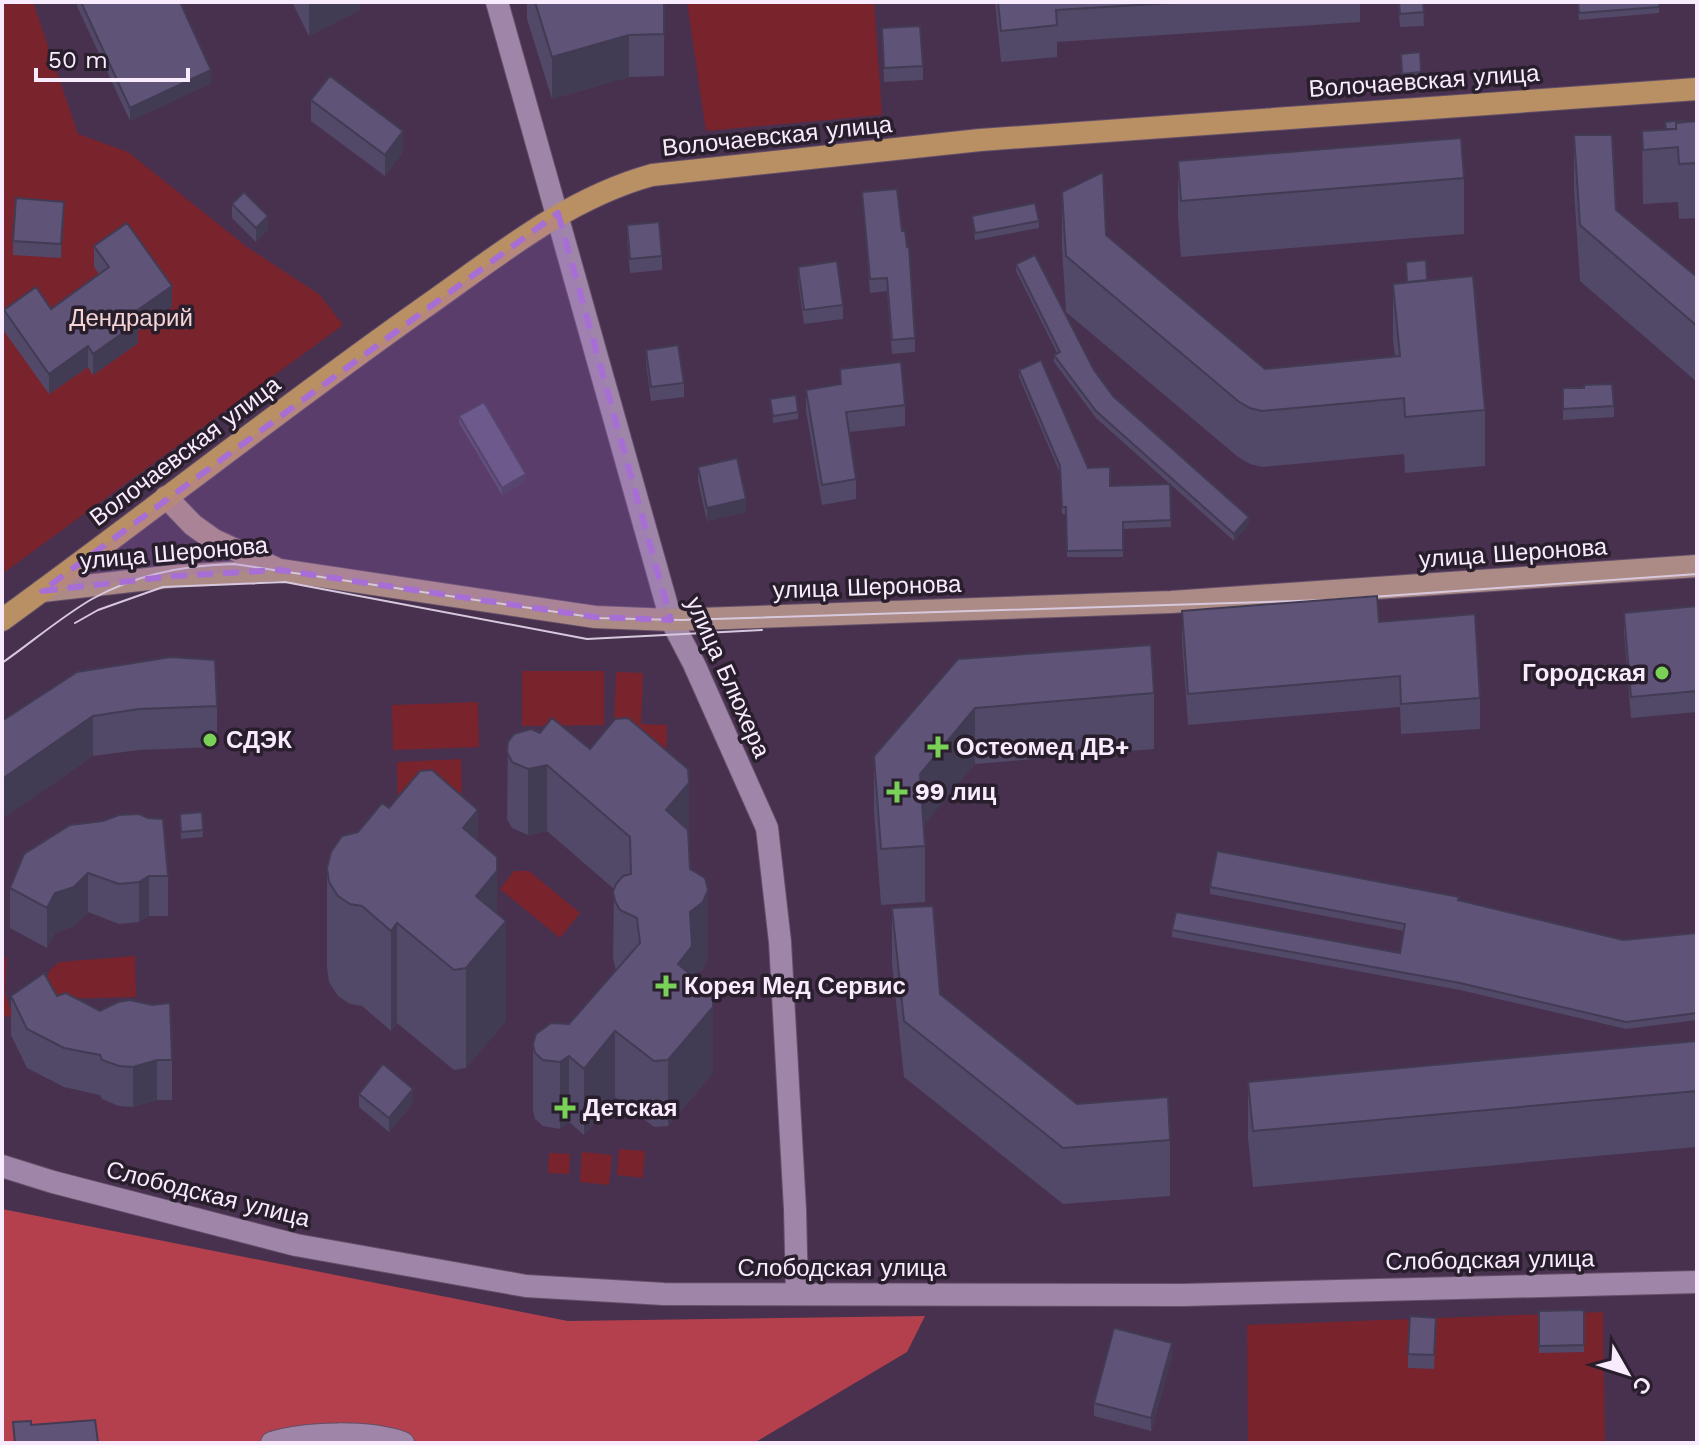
<svg xmlns="http://www.w3.org/2000/svg" width="1699" height="1445" font-family="'Work Sans',sans-serif">
<style>
.green{fill:#79232d}
.forest{fill:#b3404c}
.lines{fill:none;stroke-linecap:round;stroke-linejoin:round}
.minor-casing{stroke:#634f69;stroke-width:24}
.tertiary-casing{stroke:#634f69;stroke-width:24}
.secondary-casing{stroke:#634f69;stroke-width:24}
.primary-casing{stroke:#634f69;stroke-width:24}
.minor{stroke:#9f85a8;stroke-width:22}
.tertiary{stroke:#9f85a8;stroke-width:22}
.secondary{stroke:#ac8a86;stroke-width:22}
.primary{stroke:#b98f64;stroke-width:22}
.tram{stroke:#d7c8dd;stroke-width:2}
.wall{fill:#524867}
.shaded-wall{fill:#423b54}
.building{fill:#5f5478;stroke:#423b54;stroke-width:2}
.marked{fill:#a76fd5;fill-opacity:0.2;stroke:#a76fd5;stroke-width:6;stroke-dasharray:16 10;stroke-linejoin:round}
.poi-dot{fill:#79d157;stroke:#281e2c;stroke-width:3}
.labels{text-anchor:middle;dominant-baseline:central;stroke-width:7;stroke-linejoin:round;paint-order:stroke}
.street-label{font-size:24px;fill:#f9ebfe;stroke:#281e2c}
.park-label{font-size:24px;fill:#f4d4d4;stroke:#281e2c}
.poi-label{font-size:24px;font-weight:bold;fill:#f9ebfe;stroke:#281e2c;text-anchor:start}
</style>
<rect width="100%" height="100%" fill="#48314f"/>
<!-- green -->
<path class="green" d="M2,2H33L78,134L128,152L247,247L320,295L343,325L2,574Z
M687,2H874L882,115L706,131Z
M522,671H604V725L522,726Z
M616,672L643,673L641,724L667,725L666,763L613,752Z
M478,702L479,747L393,750L392,705Z
M461,759L462,793L398,795L397,762Z
M514,871H529L580,913L560,938L500,889Z
M135,956L136,997L56,999L46,980L50,970L59,962Z
M2,957H7L5,993L13,1016L2,1017Z
M619,1149L645,1151L643,1178L617,1175Z
M582,1152L612,1155L609,1185L580,1182Z
M549,1153L570,1154L569,1174L548,1173Z
M1603,1312L1605,1443H1248L1247,1325Z"/>
<!-- forest -->
<path class="forest" d="M2,1209L568,1321L925,1316L907,1352L754,1443H2Z"/>
<g class="lines">
<!-- minor casing -->
<g class="minor-casing">
<path id="minor" d="M497,2L671,620L694,664L767,828L780,942L795,1209L797,1294
M272,1443C305,1432 370,1431 403,1443"/>
</g>
<!-- tertiary casing -->
<g class="tertiary-casing">
<path id="tertiary" d="M2,1166L53,1182L296,1245L526,1286L664,1294L1183,1295L1697,1282"/>
</g>
<!-- secondary casing -->
<g class="secondary-casing">
<path id="secondary" d="M166,497L193,525L214,540L275,568
M42,591L175,576L280,570L595,617L671,620L1171,602L1697,566"/>
</g>
<!-- primary casing -->
<g class="primary-casing">
<path id="primary" d="M2,620C143,518 280,409 422,309C495,258 565,199 652,175L980,140L1697,89"/>
</g>
<!-- minor -->
<use href="#minor" class="minor"/>
<!-- tertiary -->
<use href="#tertiary" class="tertiary"/>
<!-- secondary -->
<use href="#secondary" class="secondary"/>
<!-- primary -->
<use href="#primary" class="primary"/>
<!-- tram -->
<path class="tram" d="M75,623L98,610L163,587L285,582L587,639L762,630
M2,663C32,642 61,617 92,599C135,575 185,565 234,564L598,618L681,620L1329,600L1697,574"/>
</g>
<!-- wall -->
<path class="wall" d="M77,2H180L211,83L130,121L77,6Z
M292,2H360V10L309,36Z
M527,2H664V76L629,77L552,99L527,19Z
M995,2H1360V22L1057,42V57L1001,62Z
M1398,2H1423L1424,26L1400,27Z
M1577,2H1659V13L1579,20Z
M882,28L923,66V80L884,82Z
M1401,61L1421,72V79L1402,81Z
M311,100L403,152L385,176L311,121Z
M1697,121V218L1679,219L1678,202L1643,204L1642,131L1665,129L1684,122Z
M1574,135L1616,210L1697,277V382L1580,281L1574,191Z
M1178,161L1464,178V234L1181,257L1178,217Z
M862,192L902,231L915,338V352L892,354L887,291L870,293Z
M1062,192L1106,235L1265,369L1395,357L1393,340V284L1485,410V466L1405,473L1404,454L1262,467L1250,464L1238,457L1066,312L1062,248Z
M232,204L268,229L256,242L232,218Z
M64,215L61,258L13,255V241Z
M972,216L1039,221V228L975,240Z
M627,225L662,256V270L630,273L627,239Z
M94,246L172,307L138,331V343L93,375L88,367L49,394L4,331V310L51,309L99,274L94,267Z
M1016,264L1113,396L1249,524L1234,541L1096,418L1054,362V355L1057,353L1016,271Z
M798,267L843,305V319L804,324L798,280Z
M646,350L684,383V397L651,401L646,363Z
M840,369L905,405V426L849,432L856,479V499L822,505L806,411V390L840,384Z
M1019,370L1088,468L1110,486L1170,484L1171,527L1123,529V557H1067L1066,514H1062L1060,473L1019,377Z
M1563,388L1614,406V417L1563,420Z
M770,399L798,412V419L773,423Z
M459,416L526,481L502,495L459,423Z
M698,467L746,512L707,521L698,481Z
M1697,606V712L1631,718L1624,633V613Z
M1182,611L1379,622L1480,698V729L1401,734L1400,707L1188,725L1182,642Z
M958,659L1154,693V749L975,764L923,825L925,846V902L881,905L874,812V756Z
M77,672L217,706V747L139,750L93,756L2,819V721Z
M508,742L689,839L690,869L708,956L703,969L692,976L713,1073L668,1126L654,1127L615,1097L584,1135L569,1122L560,1129L543,1126L535,1119L533,1110V1044L569,1024L616,970L613,959L614,889L547,831L528,835L512,828L507,819Z
M389,808L478,841L497,914L506,1021L466,1068L454,1070L397,1023L391,1031L362,1006L350,1004L338,996L329,982L327,968V868L358,832Z
M202,812L203,837L181,839L180,814Z
M24,854L168,876V916H149L139,922L119,924L88,912L74,926L55,933L47,948L10,928V888Z
M1210,887L1459,900L1623,940L1697,933V1020L1626,1029L1460,990L1172,937V930L1400,953L1404,931L1210,894Z
M892,908L940,994L1077,1104L1170,1140V1196L1063,1204L904,1077L892,964Z
M11,996H57L172,1060V1100H157L133,1107L119,1106L102,1099L100,1095L64,1087L27,1068L11,1035Z
M1697,1041V1147L1253,1187L1248,1138V1082Z
M359,1094L413,1103L389,1132L359,1107Z
M1584,1310V1352L1539,1353V1311Z
M1436,1332L1434,1369L1408,1368V1354Z
M1172,1357L1151,1431L1094,1416V1403Z"/>
<!-- shaded-wall -->
<path class="shaded-wall" d="M309,2H360V10L309,36Z
M629,35V77L552,99V57Z
M211,70V83L130,121V108Z
M403,131V152L385,176V155Z
M64,202V215L61,258V244Z
M268,216V229L256,242V228Z
M172,286V307L138,331V343L93,375V354L132,314Z
M88,346V367L49,394V374Z
M526,474V481L502,495V488Z
M746,499V512L707,521V508Z
M1249,517V524L1234,541V534Z
M975,708V764L920,830V774Z
M93,716V756L2,819V779Z
M547,765V831L528,835V769Z
M689,783V849L666,810Z
M478,810V893L497,871V931L506,921V1021L466,1068V968L463,828Z
M88,873V912L74,926L55,933L47,948V908L55,893Z
M149,876V916L139,922V882Z
M708,890V956L703,969L692,977L678,964L690,912Z
M397,923V1023L391,1031V931Z
M713,1007V1073L668,1126V1060Z
M615,1031V1097L584,1135V1069Z
M569,1056V1122L560,1129V1062Z
M157,1060V1100L133,1107V1067Z
M413,1089V1103L389,1132V1118Z
M1172,1343V1357L1151,1431V1418Z"/>
<!-- building -->
<path class="building" d="M81,2H180L211,70L130,108Z
M535,2H664V34L629,35L552,57Z
M998,2H1187L1056,10L1057,25L1001,31Z
M1399,2H1423L1424,12L1400,14Z
M1578,2H1659V7L1579,13Z
M920,26L923,66L884,68L882,28Z
M1420,52L1421,72L1402,74L1401,54Z
M330,76L403,131L385,155L311,100Z
M1684,120V122L1676,123V129H1666L1665,122Z
M1697,121V163L1679,164L1678,147L1643,150L1642,131L1676,129V123Z
M1574,135H1612L1616,210L1697,277V326L1580,225Z
M1461,138L1464,178L1181,201L1178,161Z
M1103,172L1106,235L1265,369L1400,356L1393,284L1473,276L1485,410L1405,417L1404,398L1262,411L1250,408L1238,401L1066,256L1062,192Z
M897,189L902,231H905L907,247H909L915,338L892,340L887,278L870,279L862,192Z
M244,192L268,216L256,228L232,204Z
M16,198L64,202L61,244L13,241Z
M1035,203L1039,221L975,233L972,216Z
M659,222L662,256L630,259L627,225Z
M127,223L172,286L132,314L138,322L93,354L88,346L49,374L4,310L36,287L51,309L109,267L94,246Z
M1035,255L1094,370L1113,396L1249,517L1234,534L1096,411L1054,355L1060,352L1016,264Z
M1426,260L1427,280L1407,282L1406,262Z
M837,261L843,305L804,310L798,267Z
M678,345L684,383L651,387L646,350Z
M1041,360L1088,468L1110,467V486L1170,484L1171,520L1123,522V550L1067,551L1066,507H1062L1060,466L1019,370Z
M901,362L905,405L846,412L856,479L822,485L806,390L841,384L840,369Z
M1612,384L1614,406L1563,409V388H1584V385Z
M796,395L798,412L773,416L770,399Z
M484,402L526,474L502,488L459,416Z
M737,458L746,499L707,508L698,467Z
M1377,596L1379,622L1475,614L1480,698L1401,704L1400,676L1188,694L1182,611Z
M1697,606V691L1631,697L1624,613Z
M1151,645L1154,693L975,708L920,774L925,846L881,849L874,756L958,659Z
M171,657L215,660L217,706L139,709L93,716L2,779V721L77,672Z
M552,718L590,749L615,719L628,718L688,769L689,783L666,810L688,830L690,869L705,878L708,890L703,902L690,912L692,946L678,964L713,993V1007L668,1060L654,1061L615,1031L584,1069L569,1056L560,1062L543,1060L535,1053L533,1044L536,1034L551,1023L569,1024L640,943L637,918L620,910L615,901L613,892L616,884L623,876L631,874L630,837L547,765L528,769L512,762L507,752L508,742L514,734L531,729L540,733Z
M432,770L478,810L463,828L497,857V871L476,896L506,921L466,968L454,970L397,923L391,931L362,906L350,904L338,896L329,882L327,868L331,852L342,836L358,832L382,803L389,808L420,771Z
M202,812L203,830L181,832L180,814Z
M139,814L148,818L163,819L168,876H149L139,882L119,884L88,873L74,887L55,893L47,908L10,888L24,854L70,825L103,821L119,815Z
M1217,851L1459,897L1458,900L1623,940L1697,933V1013L1626,1022L1460,983L1172,930L1176,912L1400,953L1405,924L1210,887Z
M933,906L940,994L1077,1104L1168,1097L1170,1140L1063,1148L904,1021L892,908Z
M44,973L57,996L66,993L100,1011L118,1002L130,1000L152,1005L170,1003L172,1060H157L133,1067L119,1066L102,1060L100,1055L64,1048L27,1029L11,996Z
M1697,1041V1091L1253,1131L1248,1082Z
M383,1064L413,1089L389,1118L359,1094Z
M1584,1310V1345L1539,1346V1311Z
M1410,1316L1436,1318L1434,1355L1408,1354Z
M1114,1328L1172,1343L1151,1418L1094,1403Z
M95,1420L98,1442L88,1443H15L13,1422L31,1421V1425Z"/>
<!-- marked area -->
<path class="marked" d="M558,213L671,620L595,617L280,570L175,576L42,591Z"/>
<!-- markers -->
<g class="poi-dot">
<circle cx="1662" cy="673" r="8"/>
<circle cx="210" cy="740" r="8"/>
<path d="M934 735h8v8h8v8h-8v8h-8v-8h-8v-8h8z"/>
<path d="M893 780h8v8h8v8h-8v8h-8v-8h-8v-8h8z"/>
<path d="M662 974h8v8h8v8h-8v8h-8v-8h-8v-8h8z"/>
<path d="M561 1096h8v8h8v8h-8v8h-8v-8h-8v-8h8z"/>
</g>
<g class="labels">
<!-- street labels -->
<g class="street-label">
<text transform="translate(1424 81) rotate(-4)">Волочаевская улица</text>
<text transform="translate(777 136) rotate(-6)">Волочаевская улица</text>
<text transform="translate(185 451) rotate(-37)">Волочаевская улица</text>
<text transform="translate(174 553) rotate(-5)">улица Шеронова</text>
<text transform="translate(1513 553) rotate(-4)">улица Шеронова</text>
<text transform="translate(867 587) rotate(-2)">улица Шеронова</text>
<text transform="translate(728 677) rotate(66)">улица Блюхера</text>
<text transform="translate(208 1194) rotate(14)">Слободская улица</text>
<text transform="translate(1490 1260) rotate(-1)">Слободская улица</text>
<text x="842" y="1268">Слободская улица</text>
</g>
<!-- park labels -->
<g class="park-label">
<text x="131" y="318">Дендрарий</text>
</g>
<!-- poi labels -->
<g class="poi-label">
<text x="1646" y="673" text-anchor="end">Городская</text>
<text x="226" y="740">СДЭК</text>
<text x="956" y="747">Остеомед ДВ+</text>
<text x="915" y="792">99 лиц</text>
<text x="684" y="986">Корея Мед Сервис</text>
<text x="583" y="1108">Детская</text>
</g>
</g>
<!-- border -->
<rect width="1699" height="1445" fill="none" stroke="#f9ebfe" stroke-width="8"/>
<!-- north arrow -->
<g transform="translate(1627 1373) rotate(129)" stroke="#281e2c" stroke-width="6" paint-order="stroke">
<path d="M0-6L14 30L0 20L-14 30Z" fill="#f9ebfe"/>
<text y="-12" font-size="22" font-weight="bold" text-anchor="middle" fill="#f9ebfe">С</text>
</g>
<!-- scale -->
<path d="M36 68v12h152v-12" fill="none" stroke="#f9ebfe" stroke-width="4"/>
<text x="48" y="68" font-size="24" fill="#f9ebfe" stroke="#281e2c" stroke-width="6" paint-order="stroke">50 m</text>
</svg>
